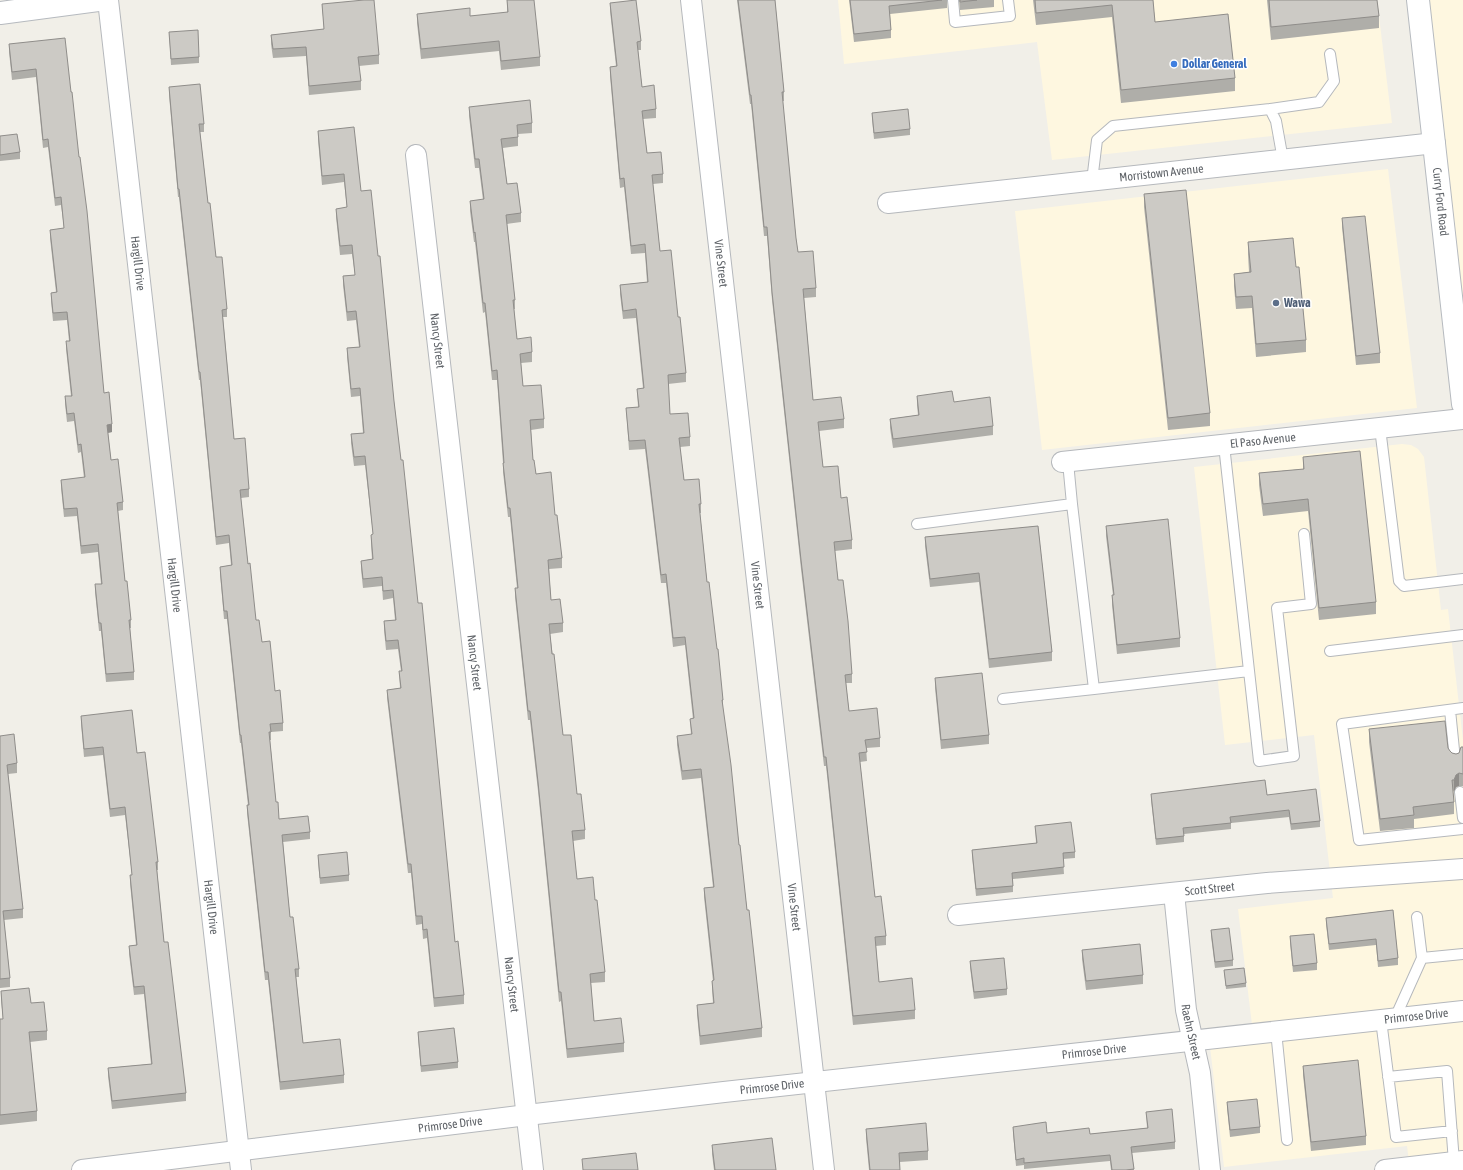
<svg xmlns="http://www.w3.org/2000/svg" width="1463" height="1170" font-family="'Asap Condensed',sans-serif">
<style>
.commercial{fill:#fef7e0}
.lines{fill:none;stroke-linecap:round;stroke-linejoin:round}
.lane-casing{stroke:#b5b8bc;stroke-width:12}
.street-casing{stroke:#b5b8bc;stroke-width:22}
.secondary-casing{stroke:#b6babf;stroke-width:24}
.lane{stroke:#fff;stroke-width:10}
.street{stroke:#fff;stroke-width:20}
.secondary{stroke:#fff;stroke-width:22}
.wall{fill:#afaea9}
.shaded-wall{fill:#8f8d8a}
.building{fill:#cccac5;stroke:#8f8d8a}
.shop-dot{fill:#3f7fe0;stroke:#fff;stroke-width:1.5}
.service-dot{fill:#5c6f8a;stroke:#fff;stroke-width:1.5}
.labels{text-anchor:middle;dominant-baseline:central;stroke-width:3;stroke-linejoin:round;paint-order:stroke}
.shop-label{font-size:12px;font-weight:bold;fill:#366cbe;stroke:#fff;text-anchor:start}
.street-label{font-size:12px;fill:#5f6368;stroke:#fff}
.service-label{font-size:12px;font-weight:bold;fill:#4e5e75;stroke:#fff;text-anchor:start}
</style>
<rect width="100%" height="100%" fill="#f1efe8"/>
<!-- commercial -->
<path class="commercial" d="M838,0H1377L1392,123L1052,160L1037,42L844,64Z
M1419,0H1463V405Z
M1388,169L1417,408L1042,450L1015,211Z
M1402,444L1411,445L1418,449L1424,457L1441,610L1448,609L1463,740V1170H1410L1407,1146L1224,1167L1209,1038L1253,1033L1238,909L1333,898L1314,735L1225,745L1194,467Z"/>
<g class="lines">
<!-- lane casing -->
<g class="lane-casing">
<path id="lane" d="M953,0L955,22L1010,16L1008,0
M1270,109L1319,102L1334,81L1330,54
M1092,181L1097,140L1113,126L1270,109L1276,121L1283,160
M1380,428L1399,581L1404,586L1463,579
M1224,445L1259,761L1294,756L1277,608L1311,604L1304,534
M917,524L1072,504L1068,462
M1330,651L1463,635
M1094,689L1249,671
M1003,699L1094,689L1072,504
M1463,708L1342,724L1359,840L1463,829
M1450,710L1455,760
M1460,792L1463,818
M1417,917L1422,958
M1395,1018L1422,958L1463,954
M1381,1020L1396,1137L1452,1131
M1276,1031L1287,1140
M1388,1077L1447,1071L1454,1162"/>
</g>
<!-- street casing -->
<g class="street-casing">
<g id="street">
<path id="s1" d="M108,0L241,1170"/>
<path id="s2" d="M691,0L824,1170"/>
<path id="s3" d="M416,155L533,1170"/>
<path id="s4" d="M888,203L1435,143"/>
<path id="s5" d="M1062,462L1463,419"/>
<path id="s6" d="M1174,893L1186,1010L1200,1073L1210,1170"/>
<path id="s7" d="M958,915L1267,883L1463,869"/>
<path id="s8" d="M82,1170L527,1115L724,1092L1463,1011"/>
<path d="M1385,1170L1463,1161"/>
</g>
</g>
<!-- secondary casing -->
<g class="secondary-casing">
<g id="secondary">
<path id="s9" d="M1418,0L1463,404"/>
<path d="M0,13L98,0"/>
</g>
</g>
<!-- lane -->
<use href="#lane" class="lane"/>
<!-- street -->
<use href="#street" class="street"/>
<!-- secondary -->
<use href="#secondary" class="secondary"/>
</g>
<!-- wall -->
<path class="wall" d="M507,0L540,57V66L501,70L499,51L421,59L417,23V14L470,16L507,13Z
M737,0H775L784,92V101H782L796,238L798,252L816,288V297L804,298L813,400L844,419V428L819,431L823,467L841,498L852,540V549L835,551L838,580L852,674V683H846L849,711L880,738V747L866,748L867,761L860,762L875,897L886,936V945L876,946L879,982L915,1010V1019L853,1025L826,766H824L801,569L772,300L767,236H764L751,104H750Z
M849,0H947V8L890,14L891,30V38L854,42Z
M959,0H994V7L960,10Z
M1033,0H1153L1155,22L1235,78V91L1121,103L1112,17L1036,25Z
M1267,0H1377L1379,16V28L1271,40Z
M610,3L641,41V50H638L642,87L656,109V118L643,119L647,153L663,174V183L653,184L660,251L678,317L686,373V382L668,384L670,414L690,437V446L680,447L684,480L701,504V513H700L707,582L723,700V709L739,845L762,1028V1037L700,1045L697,1014V1005L713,1003L712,989V981H713L704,897V888L713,887L701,778L682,780L677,745V736L691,735L690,719H693L685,645L673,647L666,583H661L645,449L629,450L626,408L638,407L637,389L643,388L636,318L623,319L620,294V285L647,282L645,253L631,254L624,187L620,188L610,76V67L616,66L610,11Z
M322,4L379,55V64L359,66L361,81V90L309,95L306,56L273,58L271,44V35L324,29Z
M169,32L199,57V63L171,65Z
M9,44L71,92L104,393L112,432L108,433L111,460L123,502V510L118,511L125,581L131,620V628H130L134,672V680L106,682L101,631H99L95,592V584H101L98,552L81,554L77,516L64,517L61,488V480L84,478L81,452L78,453L74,421L67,422L65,404V396H71L66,349V341H69L67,320L53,321L51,301V293L56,292L50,238V230L64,228L61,205L55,206L48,147L43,148L36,77L12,80L9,52Z
M169,87L204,124V132H200L208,203L216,257L227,309V317H223L234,439L249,489V497L241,498L248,564L256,620L262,642L283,723V731L271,732V740H270L276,802L279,819L310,832V839L283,842L290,917L299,969V977H296L303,1043L344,1075V1083L280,1090L268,980H265L247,813V805H248L241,743H240L227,619H224L220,574V567L231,565L229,543L216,545L200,380H199L179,197H178L169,95Z
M469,107L532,123V133L518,134V146L503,148L507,184L521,213V222L507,224L515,300V309H514L517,339L532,352V362L521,363L523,386L544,419V428L531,430L533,460L536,474L555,515L562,558V568L549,569L551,600L563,623V632L550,634L563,735L585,830V839L573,841L577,879L595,900L605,972V982L591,983L594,1021L624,1043V1052L567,1058L561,1001L559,1002L538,791L530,720H528L515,597V588H517L510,517H508L503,472V463L497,380H492L485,312L483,313L475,242H474L470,211V201L483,200L479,168H475L469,116Z
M872,113L910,129V135L874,139L872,119Z
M318,131L361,191L394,401L455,942L464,995V1004L434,1007L427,938L423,939L422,924L416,925L411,873H408L387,698V690L400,688L399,671H401L398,649L386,650L384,630V621L395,620L393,598L383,600L382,586L363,588L361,569V561L372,559L371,543V535L373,534L365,465L354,466L351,443V434L363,433L360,396L351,397L347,357V348L359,347L356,320L347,321L343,285V276L355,275L352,254L340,255L336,217V209L347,208L344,182L322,185L318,140Z
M0,136L20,152V159L0,161Z
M1144,194L1210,413V426L1168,430L1144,207Z
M1342,218L1380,353V363L1356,365L1342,227Z
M1248,242L1296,267L1306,340V352L1256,357L1252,308L1236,309L1234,286V274L1249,272L1248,254Z
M917,396L993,426V435L893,448L890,428V419L918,415L917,405Z
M1303,457L1376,602V614L1319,620L1308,511L1263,516L1259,485V473L1303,469Z
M1038,526L1052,652V661L989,668L979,582L930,587L925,546V537Z
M1106,526L1180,638V647L1117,654L1112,605V595H1113L1106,536Z
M935,678L989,735V744L941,749L935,688Z
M81,716L137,753L158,862V870H157L164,942L186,1093V1101L112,1109L108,1076V1068L151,1064L144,994L134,995L129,954V946L136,945L130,883V875H132L125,815L110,817L103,755L84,757L81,724Z
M1369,729L1448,748L1450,751L1452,753L1456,754L1459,753L1463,748V786H1459L1456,787L1453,792L1454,802V814L1414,819V828L1380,831L1369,742Z
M0,736L17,763V773L8,774L23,909V918L4,920L10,978V987L0,988Z
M1151,794L1267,795L1320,821V827L1291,830L1289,817L1231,823V829L1184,834V842L1156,845L1151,800Z
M1035,826L1075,852V858L1063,859L1064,874L1013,879V892L976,896L972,856V850L1036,843Z
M318,855L349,875V881L320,884L318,861Z
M1393,910L1398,958V965L1378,967L1376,945L1329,950L1326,924V918Z
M1211,930L1233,960V966L1215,968L1211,936Z
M1290,936L1317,963V970L1293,972L1290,943Z
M1082,950L1143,975V984L1086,990L1082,959Z
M970,961L1007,989V995L974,999L970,967Z
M1224,970L1246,983V987L1226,989Z
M1,991L31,1003L47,1031V1040L30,1042L37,1111V1121L0,1125V1019H3L1,1000Z
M418,1032L458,1062V1068L421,1072L418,1038Z
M1303,1066L1366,1136V1145L1311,1151L1303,1075Z
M1227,1102L1260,1127V1133L1230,1137L1227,1108Z
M1146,1112L1175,1142V1149L1132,1153L1134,1170H1111L1110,1161L1024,1169V1165L1016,1166L1013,1133V1127L1047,1133L1090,1134L1147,1128Z
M866,1129L928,1151V1160L900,1162V1170H869L866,1138Z
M712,1145L776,1170H714L712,1154Z"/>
<!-- shaded-wall -->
<path class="shaded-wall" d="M112,424V432L107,433V425Z
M1459,773V786L1456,787L1454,792V780L1456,775Z"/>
<!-- building -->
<path class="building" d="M364,0H374L379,55L358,57L361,81L309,86L306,47L273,49L271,35L324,29L322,4Z
M507,0H534L540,57L501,61L499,41L421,49L417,14L470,8V16L508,12Z
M636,0L641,41L637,42L642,87L654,85L656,109L642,111L647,153L661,152L663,174L652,175L660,251L671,250L678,317H680L686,373L668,375L670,414L688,413L690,437L679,438L684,480L699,479L701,504H699L707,582H709L717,649H718L723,700H722L731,765L739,845H740L747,910H749L762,1028L700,1036L697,1005L714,1003L712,981L714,980L704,888L714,887L701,769L682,771L677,736L692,734L690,719L694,718L685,637L673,638L666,574L661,575L645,440L629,441L626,408L639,407L637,389L644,388L636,309L623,311L620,285L648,282L645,244L631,246L624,178L620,179L610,67L617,66L610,3Z
M738,0H775L784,92H782L796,238L798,252L813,251L816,288L803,289L813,400L841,397L844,419L818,422L823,467L838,466L841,498L847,497L852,540L834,542L838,580H843L848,621L852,674L845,675L849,711L877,708L880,738L865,740L867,752L859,753L875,897L881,896L886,936L875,937L879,982L912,978L915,1010L853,1016L826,757H824L801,560L772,292L767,227H764L751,95H750Z
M850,0H942L889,6L891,30L854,34Z
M960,0H977L960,2Z
M1035,0H1153L1155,22L1228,14L1235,78L1121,90L1112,5L1036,13Z
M1269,0H1377L1379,16L1271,27Z
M198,30L199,57L171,59L169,32Z
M65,38L71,92H72L79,157H80L87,211L104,393L109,392L112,424L107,425L111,460L118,459L123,502L117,503L125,581H127L131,620H129L134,672L106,674L101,623H99L95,584H102L98,544L81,546L77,508L64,509L61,480L85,477L81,444L78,445L74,413L67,414L65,396H72L66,341H70L67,312L53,313L51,293L57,292L50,230L64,228L61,197L55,198L48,139L43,140L36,69L12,72L9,44Z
M200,84L204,124H199L208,203H210L216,257H222L227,309L222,310L234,439L245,438L249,489L240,490L248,564L250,563L256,620H259L262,642L270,641L275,691L280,690L283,723L270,724L271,732H269L276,802H278L279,819L308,816L310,832L282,835L290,917H293L299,969H295L303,1043L340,1039L344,1075L280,1082L268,972H265L247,805H249L241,735H240L227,611H224L220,567L232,565L229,535L216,537L200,372H199L179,189H178L169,87Z
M530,100L532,123L517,125L518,137L501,139L507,184L517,183L521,213L506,215L515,300H513L517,339L531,337L532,352L520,354L523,386L541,385L544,419L530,420L533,460H534L536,474L551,472L555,515H557L562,558L548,560L551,600L560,599L563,623L549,624L552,654H554L563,735H571L577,794H581L585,830L572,831L577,879L593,877L595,900H597L605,972L590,974L594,1021L621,1018L624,1043L567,1049L561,992H559L538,782L530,711H528L515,588H518L510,508H508L503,463H504L497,370L492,371L485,303H483L475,232L474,233L470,201L484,199L479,159H475L469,107Z
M908,109L910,129L874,133L872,113Z
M354,127L361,191L371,190L378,256H380L394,401L401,460H403L418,603H422L455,942L458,941L464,995L434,998L427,929L423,930L422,916H416L411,864H408L387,690L401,688L399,671H402L398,640L386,641L384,621L396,620L393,590L383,591L382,577L363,579L361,561L373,559L371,535L373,534L365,456L354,457L351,434L364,433L360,388L351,389L347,348L360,347L356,311L347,312L343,276L355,275L352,245L340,246L336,209L347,207L344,174L322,176L318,131Z
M17,134L20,152L0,155V136Z
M1186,190L1210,413L1168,418L1144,194Z
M1365,216L1380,353L1356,356L1342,218Z
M1293,238L1296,267H1299L1306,340L1256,344L1252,296L1236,297L1234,274L1251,272L1248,242Z
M952,391L954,402L990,397L993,426L893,439L890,419L919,415L917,396Z
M1360,451L1376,602L1319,608L1308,499L1263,504L1259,473L1304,469L1303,457Z
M1168,519L1180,638L1117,645L1112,595H1114L1106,526Z
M1038,526L1052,652L989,659L979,573L930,579L925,537Z
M982,673L989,735L941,740L935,678Z
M132,710L137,753L145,752L158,862H156L164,942H168L186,1093L112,1101L108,1068L152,1064L144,986L134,987L129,946L137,945L130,875H132L125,807L110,809L103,747L84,749L81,716Z
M1445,721L1448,748L1450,751L1452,753L1456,754L1459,753L1461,747H1463V774L1459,773L1456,775L1454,780H1452L1454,802L1413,807L1414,815L1380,819L1369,729Z
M14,734L17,763L7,765L23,909L3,911L10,978L0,979V736Z
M1265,780L1267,795L1316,789L1320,821L1291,824L1289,810L1230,817L1231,823L1183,828L1184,836L1156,839L1151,794Z
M1071,822L1075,852L1063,853L1064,867L1012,873L1013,886L976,889L972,850L1037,843L1035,826Z
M347,852L349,875L320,878L318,855Z
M1393,910L1398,958L1378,961L1376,939L1329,944L1326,918Z
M1229,928L1233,960L1215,962L1211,930Z
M1314,934L1317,963L1293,966L1290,936Z
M1140,944L1143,975L1086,981L1082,950Z
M1004,958L1007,989L974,992L970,961Z
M1244,968L1246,983L1226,986L1224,970Z
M29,988L31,1003L44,1002L47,1031L29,1032L37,1111L0,1115V1019H3L1,991Z
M454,1028L458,1062L421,1066L418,1032Z
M1358,1060L1366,1136L1311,1142L1303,1066Z
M1257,1099L1260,1127L1230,1130L1227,1102Z
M1172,1109L1175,1142L1131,1147L1134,1169L1126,1170H1112L1110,1155L1024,1163V1158L1016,1160L1013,1127L1046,1122L1047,1133L1089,1128L1090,1134L1148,1128L1146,1112Z
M926,1123L928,1151L899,1153L900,1170H870L866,1129Z
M772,1138L776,1170H715L712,1145Z
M636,1153L638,1170H583L582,1159Z"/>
<!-- markers -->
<circle class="shop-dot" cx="1174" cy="64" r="4"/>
<circle class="service-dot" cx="1276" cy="303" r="4"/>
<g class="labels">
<!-- shop labels -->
<g class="shop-label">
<text x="1182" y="64">Dollar General</text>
</g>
<!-- street labels -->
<g class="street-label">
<text stroke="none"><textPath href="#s4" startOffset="275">Morristown Avenue</textPath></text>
<text stroke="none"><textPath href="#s9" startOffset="203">Curry Ford Road</textPath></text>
<text stroke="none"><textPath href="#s1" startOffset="265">Hargill Drive</textPath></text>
<text stroke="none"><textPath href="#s2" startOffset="265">Vine Street</textPath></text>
<text stroke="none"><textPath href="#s3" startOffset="187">Nancy Street</textPath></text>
<text stroke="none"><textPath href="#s5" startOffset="202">El Paso Avenue</textPath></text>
<text stroke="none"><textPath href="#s1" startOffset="589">Hargill Drive</textPath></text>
<text stroke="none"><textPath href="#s2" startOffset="589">Vine Street</textPath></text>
<text stroke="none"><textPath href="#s3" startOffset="511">Nancy Street</textPath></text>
<text stroke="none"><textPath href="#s7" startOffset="253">Scott Street</textPath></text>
<text stroke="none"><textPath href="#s1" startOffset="913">Hargill Drive</textPath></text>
<text stroke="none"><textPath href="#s2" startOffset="913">Vine Street</textPath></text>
<text stroke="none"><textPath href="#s3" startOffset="835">Nancy Street</textPath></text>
<text stroke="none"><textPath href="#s8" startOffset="1343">Primrose Drive</textPath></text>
<text stroke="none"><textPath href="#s6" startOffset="140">Raehn Street</textPath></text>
<text stroke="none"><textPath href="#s8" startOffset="1019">Primrose Drive</textPath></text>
<text stroke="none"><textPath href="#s8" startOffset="695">Primrose Drive</textPath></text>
<text stroke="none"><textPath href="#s8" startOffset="371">Primrose Drive</textPath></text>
</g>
<!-- service labels -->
<g class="service-label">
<text x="1284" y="303">Wawa</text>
</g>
</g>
</svg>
